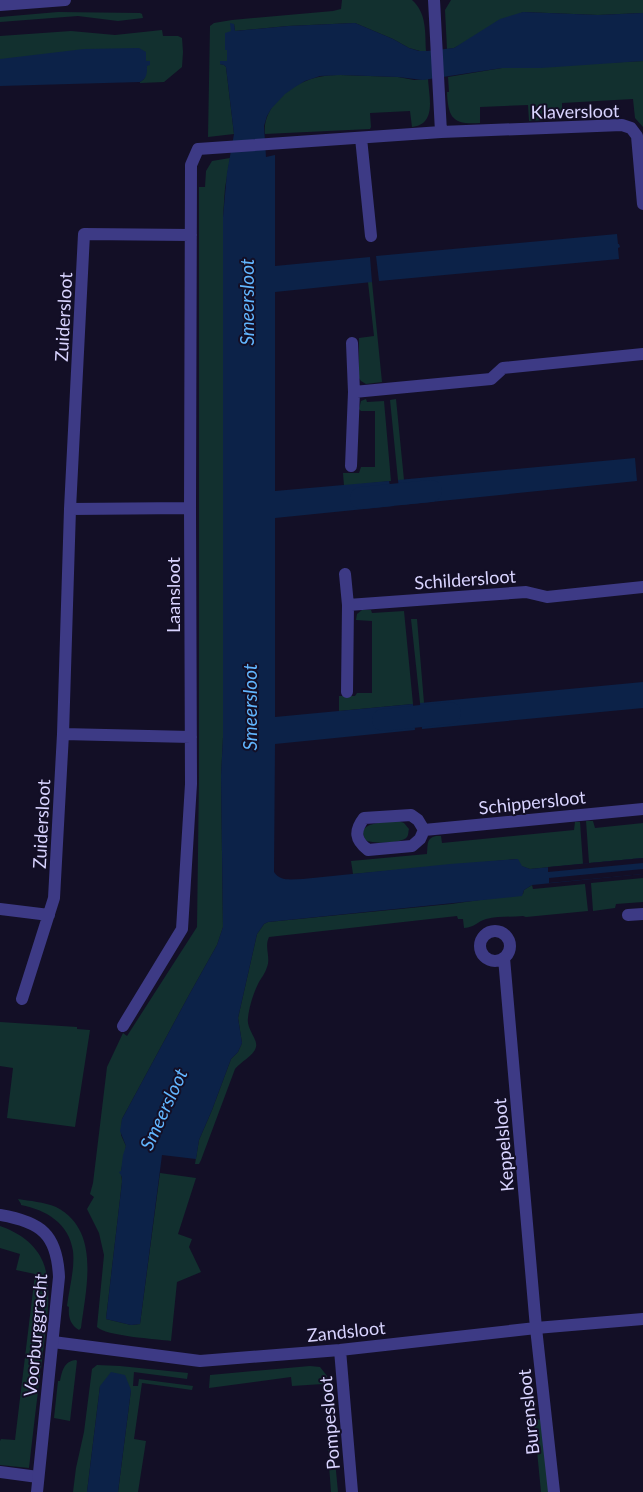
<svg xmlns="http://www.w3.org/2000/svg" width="643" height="1492" font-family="Lato,sans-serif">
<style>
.green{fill:#12302f}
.water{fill:#0c2248}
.pier{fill:#130f26}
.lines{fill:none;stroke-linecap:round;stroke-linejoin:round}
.canal{stroke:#0c2248;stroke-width:22}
.pedestrian{stroke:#3d3a85;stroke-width:12}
.minor{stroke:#3d3a85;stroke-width:12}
.tertiary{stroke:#3d3a85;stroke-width:12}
.labels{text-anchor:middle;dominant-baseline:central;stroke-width:4;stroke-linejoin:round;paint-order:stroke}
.street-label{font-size:18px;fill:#d9d4ff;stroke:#130f26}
.water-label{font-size:19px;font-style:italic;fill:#62b6ff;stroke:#130f26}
</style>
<rect width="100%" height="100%" fill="#130f26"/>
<!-- green -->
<path class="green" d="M342,0H412C427,13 425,33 426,51H420L409,48L393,39L355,23L288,26L235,31L234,24C229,36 227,48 227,61L220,64L224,65L226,67L234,134L208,137L210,26L214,23L232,20L333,11L341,9Z
M451,0H643V13L598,15L523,12L454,48L447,49L445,10Z
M58,12L140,13L142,14L143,18L118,21L78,16L0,22V17Z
M162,30L163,36H178L182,38L183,52L182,67L164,82L140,83V82L144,79L147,66L150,61L0,59V36L71,31L115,35Z
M643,61V127L635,118L633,99L562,103V118L561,119L529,121L528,105L480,107V123C453,125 448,118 447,92H449L448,77L502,68Z
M341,75L398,77L414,80L428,79C429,97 437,124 412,127L410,111L370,113L371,127L370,129L265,134C262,110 285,89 306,81C317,76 329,75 341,75Z
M230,158L225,188L223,217V738L221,776L223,927L217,945L189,995L122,1119L121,1135L126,1146L121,1171L122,1182L106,1319L131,1325L140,1324L160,1173L196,1178L178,1234L192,1239L189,1247L201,1272L177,1282L171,1341C157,1339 105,1336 97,1327L104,1255L99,1233L87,1209L94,1197L90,1194L93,1183L107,1067L123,1033L127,1036L197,927L199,777V187H205L206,171L212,161Z
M368,282H372L382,382L366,384L361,381L359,378V338L374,336Z
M366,399L367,402L384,401L391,481L344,486L343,473H359L361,467H375V411H361L359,409L361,401Z
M396,399L404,480H398L390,400Z
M362,610H371L372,613L404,611L413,704L339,711V696H355L357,693H372V621L356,620L357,614Z
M411,619H417L424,703H420Z
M399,821L404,823L409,829C408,832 409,834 407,837C402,844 372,844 365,840C365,839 363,834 363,833C363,821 391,822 399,821Z
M586,821H593L595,828L643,823V858L589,863Z
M575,822H580L583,864L530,869L521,866L517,859L353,874L351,861L427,854C428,845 426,838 436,836H441L442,843L574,830Z
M643,878V902L616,904L615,908L593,911L591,883Z
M585,884L588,911L526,917L523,916C511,917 498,916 486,919C476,922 476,927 464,928L463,919H458L457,916L269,937C264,947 271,957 267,967C265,974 261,978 258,984C253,994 249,1008 248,1018C246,1029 258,1039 256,1047C254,1056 240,1062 235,1069L201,1160L199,1164H195L199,1140L212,1110L231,1059L238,1052L242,1043L238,1018L257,934L264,924L268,922L451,904L523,894L524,890L532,885L533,889Z
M0,1022L77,1027V1029L90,1030L75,1127L7,1118L13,1068L0,1066Z
M18,1199C30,1201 44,1202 56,1207C101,1230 86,1288 81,1328L79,1330C70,1325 68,1316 69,1307L67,1306C69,1289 75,1269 73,1251C69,1223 46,1210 21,1205V1204Z
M0,1226C18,1232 36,1244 43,1262C54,1289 45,1332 42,1361C37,1397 33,1433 29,1468L0,1465V1441L1,1439L15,1440L35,1274L16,1270L20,1254L0,1248Z
M76,1360L77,1361L70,1421L54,1418L58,1381H60C62,1371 64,1361 76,1360Z
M97,1365L120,1366L188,1373L187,1379L134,1372L133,1386H138L139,1379L193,1386L192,1390L142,1383L134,1439L146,1441L138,1492H118L131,1390L100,1386L87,1492H73L76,1468L84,1432L92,1369Z
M310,1366L320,1367L327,1376L338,1492H331L323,1384L292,1386L291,1377L209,1388L210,1375Z
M542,1419L549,1492H541L534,1420Z"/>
<!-- water -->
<path class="water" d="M523,12L598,15L643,13V61L541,68H502L423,80L398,77L341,75L320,76L305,81L295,87L285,94L271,109L267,116L264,126L266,157L275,155V266L370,257L372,282L275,292V491L389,481L394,506L275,518V717L413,704L415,730L275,744L274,872C280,882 292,879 303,879L450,864L518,859L522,866L530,869L643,858V874L532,885L524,890L522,896L268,922L264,924L257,934L238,1018L242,1043L238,1052L231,1059L212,1110L199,1140L196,1159L162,1155L140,1324L131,1325L106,1319L122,1182V1177L119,1172L121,1171L123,1155L126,1146L120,1131L122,1119L189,995L217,945L223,927L221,776L223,738V217L227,173L234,134L226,67L224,65L220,64V61H227V50H225V33L231,31L230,23L234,24L235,31L288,26L355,23L393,39L409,48L419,51H427L454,48L500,19Z
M139,48L146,52V61H150V65L147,66C147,74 147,78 140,82L0,86V59L84,49Z
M617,234L618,244H619L620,247L618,248L619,259L379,281L376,256Z
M635,458L637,481L401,505L398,480Z
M643,682V708L422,729L420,703Z
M111,1372L125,1375L131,1390L118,1492H87L100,1386Z"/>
<!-- pier -->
<path class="pier" d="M643,858V863L548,872V867Z
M643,869V874L549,883V878Z"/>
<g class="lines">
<!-- canal -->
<path class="canal" d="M361,498L431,491
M383,720L450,713"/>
<!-- pedestrian -->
<path class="pedestrian" d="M0,1472L38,1477"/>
<!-- minor -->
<path class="minor" d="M434,0L441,132
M361,138L371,236
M354,392L491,379L503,368L643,354
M351,466L354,392L352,343
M70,509L190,508
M345,574L348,605L347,692
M348,605L526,592L547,597L643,587
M63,734L191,737
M411,815L418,820L424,830L420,839L412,846L368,850C355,840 354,831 364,818Z
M424,830L643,809
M0,909L49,915
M628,915L643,914
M480 946a15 15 0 1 1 30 0a15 15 0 1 1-30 0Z
M504,958L536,1328L554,1492
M22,999L54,898L63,734L70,509L84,234L191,235
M123,1026L182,929L191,784L190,510L191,165L198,149L441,132L622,125L631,128L637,136L643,204
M53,1342L200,1361L340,1350L536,1328L643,1319
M340,1350L352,1492"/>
<!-- tertiary -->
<path class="tertiary" d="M0,5L65,0
M0,1215C41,1222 57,1234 59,1277L37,1492"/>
</g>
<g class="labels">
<!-- street labels -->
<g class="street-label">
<text transform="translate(575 111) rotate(-1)">Klaversloot</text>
<text transform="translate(63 317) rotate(-87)">Zuidersloot</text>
<text transform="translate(465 579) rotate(-4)">Schildersloot</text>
<text transform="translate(173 595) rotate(-90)">Laansloot</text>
<text transform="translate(532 802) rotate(-6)">Schippersloot</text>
<text transform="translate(41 824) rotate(-87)">Zuidersloot</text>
<text transform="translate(503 1145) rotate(-95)">Keppelsloot</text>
<text transform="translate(346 1331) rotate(-6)">Zandsloot</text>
<text transform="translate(35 1335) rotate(-85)">Voorburggracht</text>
<text transform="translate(528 1412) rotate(-96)">Burensloot</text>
<text transform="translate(329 1423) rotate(-95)">Pompesloot</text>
</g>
<!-- water labels -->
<g class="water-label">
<text transform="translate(246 302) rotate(-90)">Smeersloot</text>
<text transform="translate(249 707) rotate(-90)">Smeersloot</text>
<text transform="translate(163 1109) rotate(-65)">Smeersloot</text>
</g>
</g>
</svg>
